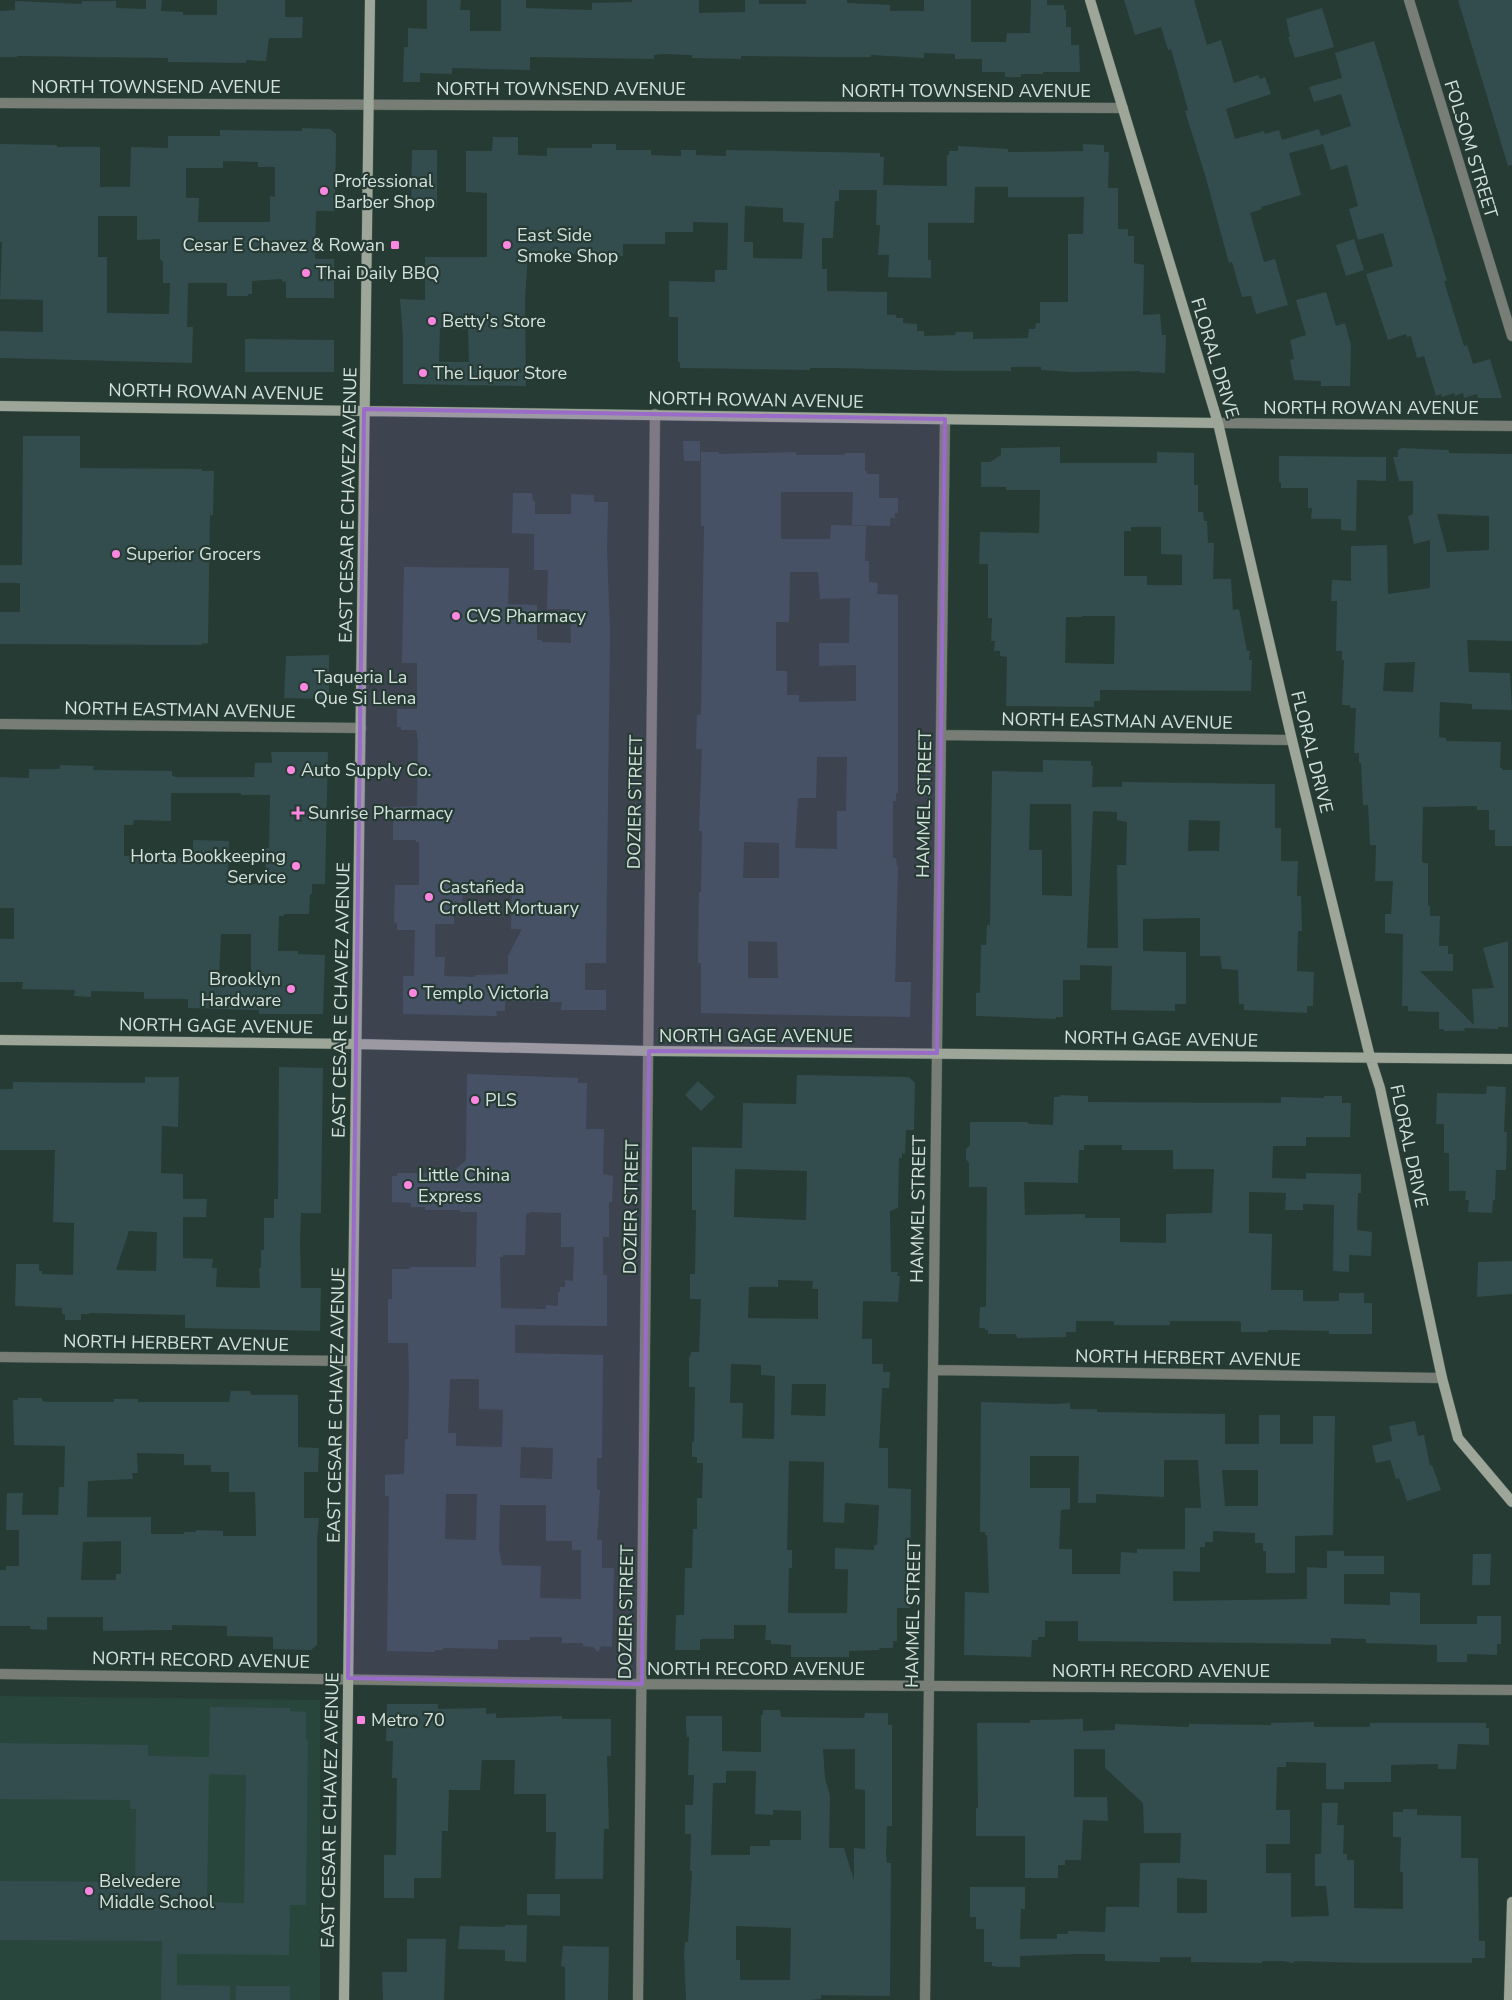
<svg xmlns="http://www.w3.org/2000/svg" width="1512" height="2000" font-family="'Nunito Sans',sans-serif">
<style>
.built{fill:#29463c}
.building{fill:#334c4e;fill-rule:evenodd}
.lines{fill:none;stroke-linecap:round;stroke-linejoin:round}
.street-casing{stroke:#455951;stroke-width:11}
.secondary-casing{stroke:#455951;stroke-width:11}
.street{stroke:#787e76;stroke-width:10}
.secondary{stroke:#9da699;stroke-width:10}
.marked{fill:#9a6bc9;fill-opacity:0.2;stroke:#9a6bc9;stroke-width:4;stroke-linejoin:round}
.poi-dot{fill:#fd86e1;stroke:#263b33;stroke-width:2}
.labels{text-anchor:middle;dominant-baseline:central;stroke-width:4.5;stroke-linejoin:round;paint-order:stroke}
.street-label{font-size:18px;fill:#d4e1dc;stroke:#263b33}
.poi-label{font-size:18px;fill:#d4e1dc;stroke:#263b33;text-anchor:start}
</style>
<rect width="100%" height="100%" fill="#263b33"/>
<!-- built -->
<path class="built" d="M0,1696L320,1700V2000H0Z"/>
<!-- building -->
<path class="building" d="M146,0H162L161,11L183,12V15H217V0H285V17H303L302,38H269L266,61L246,60V63L168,62V58L17,56V57H0V11L15,10V1L82,4V1H116V8L146,9Z
M427,0H461L460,10H470V31H501V0H526V8L592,10V3L632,2V0H699V13L745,12V0H759V4H806V0H847V3L890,5V11H924V0H971V42H1006L1007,33H1030L1031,0H1047V5H1064V10H1066V27H1071V45H1079L1080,72H1043V74H1021V77H1005V72H982V59H955V54L924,53V58L871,55V57H832L741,56V59L692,58V55L663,54L654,55V59L530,57V70L452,68V74L420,73V82H403L404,47H408V28L427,29Z
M1124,0H1194L1207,45L1221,40L1234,83L1258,75L1260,79L1265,77L1271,94L1226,109L1235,139L1264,131L1265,134L1279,130L1282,140L1319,129L1321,136L1351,126L1341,94L1314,102L1309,87L1342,78L1335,53L1374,41L1431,227L1447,281H1444L1464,346L1467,345L1473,364L1490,359L1502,398H1478L1477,394L1464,398L1463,393L1455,396L1454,393L1442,397L1441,394L1436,396L1424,356L1417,358L1411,336L1407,337L1406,334L1388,340L1366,274L1393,266L1383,233L1358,240L1349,209L1358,206L1347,165L1331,170L1323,144L1289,153L1301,195L1261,207L1262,209L1250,213L1264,262L1275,259L1288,305L1256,314L1251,296L1242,297L1232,262L1229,263L1205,175L1185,111L1188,110L1171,49L1168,50L1161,27L1135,35Z
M1458,0H1512V165L1508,166Z
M1322,8L1334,47L1295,58L1288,37H1290L1286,19Z
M302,128L330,129L336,134L335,211H316L315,259H334V298H286V282L282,281V279L252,281V294H248V296H227V283H188L187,327H193L192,363L0,358V331L43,332V300L0,299L2,242H0V144L57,145V147H100V187H130L131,147L168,148V136H220V130L302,131ZM223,161L258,162V167H275V197L270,196V222H198L199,198H186V168H223ZM98,216H137V240L160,239V259L163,262V283H170L169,314L107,313V257H98Z
M493,137H518V155L547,156V148H592V144H616V150H651V155L681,156V150H696V155L726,156V150L880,153V157H884L883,185L947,186V155H949V151H958V146L1008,149V152L1083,151V144L1104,145V152H1109L1108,188H1118V229H1128V236H1134V263L1144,265L1143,315L1160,314L1162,335H1166L1165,373L1140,372V371L1073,372L1041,370V367H1011V371H956L834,368H810V370L680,368V362H678V317H669V281L715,282V270H727L728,223L693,222V232H665V244H623V256H583V254L528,253L525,300L526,386L403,384V338L400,299L425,300V257H487V193L466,192V151H492ZM975,187H1008V197H1084L1083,234H1068V302H1040V323H1036L1035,329H1029L1028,338L973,339V332H956L955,335L924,336V331H917V324L903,323V318H896V315H887V292L827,291V269H822V238H833L835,201H839V190H877L876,225H880L878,255H889L888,277L931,278V260H928V223H974ZM745,206L783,208V222L804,223L802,259L753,258V242H744ZM440,328L468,329L469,362H439Z
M412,150H437V207L411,206Z
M1354,239L1364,270L1346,276L1336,245Z
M1326,292L1336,326L1345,323L1351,345L1350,386H1321V381L1294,380L1290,360L1294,359L1290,340L1306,335L1296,300Z
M245,339L334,340V372H245Z
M23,436H80V468L202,469V471H214L213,515H210L208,643L201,644V645L0,644V612H20V583H0V565H22Z
M683,441H700V461H684Z
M1060,447V463H1157V452L1194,453V485H1198V512H1203L1204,521H1207L1208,543H1214L1213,579H1231L1233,610L1239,609L1247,651H1250L1249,660H1252L1251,691L1100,690V701H1094V707L1006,706L1007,657L1000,656V651H994L995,641H991L992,618H988V564H979L980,532L1039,533L1040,490H1006V487H981V462H990L1001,455V448ZM1131,527H1161V554L1182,555V585H1147V576H1124V531H1131ZM1082,616H1115L1114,664L1065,663L1066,617H1082Z
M1402,448L1449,450V453L1512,454V641L1467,640L1469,672L1510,673L1512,710L1472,709V704L1440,702L1439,737L1446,738V741L1501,742L1500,768H1502V770H1512V846H1495V830H1489V810H1477V806L1423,807L1422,861L1423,863H1428V906H1430V916H1440L1439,946H1448V954H1453V971H1420L1474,1025L1472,989L1494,988L1483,948L1508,941V1027H1498V1029L1464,1028L1465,1031H1444V1029H1439V1012L1408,1011V1006H1402L1403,934L1385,933V914H1391L1393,881H1375L1376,845H1370L1368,805H1363L1361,763H1359V753H1354L1356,708H1350V705H1342L1344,660H1342V651H1336L1337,601H1331L1332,580L1351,581V546L1387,545L1388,594L1430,588V540L1414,544L1408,516L1413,514V481H1399L1393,457H1398V450ZM1437,514L1489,516V550L1447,552ZM1415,662L1413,692L1383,691L1385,663Z
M701,452H719V454L796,452V455H845V453H865V471H867V474H879V498H898V513H895V518H890V526L852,525L853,492H781V539H830L831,525L866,526L865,561H869V582L878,583L877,594L898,595V793H896V801H893V858H896L897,867H898L895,982H911L910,1017L701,1013V963H698L699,892H701L702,831H699L702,749H696L697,715H701L704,526H701ZM790,572H818L820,599L850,598L849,643H819V666L856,665V701L799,702V695H787V671H776V622H789ZM817,757H847L846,811H837V849L795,848L798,798H816ZM744,842L779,843V878H743ZM748,941L777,942L778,978H748Z
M1279,456L1386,457V481L1357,480L1356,531L1341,530V519H1311L1312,508H1308V488H1281V482H1279Z
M513,493H532L533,501H535V514H571V494L594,495V502H608L607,550L610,632L606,963H585V990H606V1010H561L562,1002L505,1001V1011H496L497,1016L403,1014V976H414L415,930H397V923L394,922L395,885H419V842H416V840H393V807L417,806L418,739H417V732L415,730H401V727H397V709H417V663H402L404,567L509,568L508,604L537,605V640H542V642L571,643L570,609H547L548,570H534V534L512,533ZM463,885H512L511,929H522L508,956V974L475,975V977L444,976L445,957H435V924H454V908H462Z
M329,655V693L323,699L284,698L286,656Z
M271,752H328L325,884H312V894H310L309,914H284V916H279L278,951H298V954L325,955L323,1014H259V1010L188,1008V999H144V992L91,991V997L74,996L75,990L22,989L23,982H0V939H14V908H0V777L29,778V769H60V765L94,766L93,770L172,771V776L176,777H254L255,763H272ZM171,793H241V795H270L269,848H266L265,884H228L229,841L193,840V858L124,856V825H133L134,820L171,821ZM221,934H251V971H249V978L219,977Z
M1043,760L1091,761V766H1093L1092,787H1122V782L1275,784V828H1281V861H1298L1297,896H1301L1302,931H1298L1297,971L1314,972L1313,1006H1307V1013L1244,1010V1004H1239L1238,970L1222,969L1220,956H1200V918L1143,919V951L1186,952V1004H1175V1011L1111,1010L1112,966L1080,965V980H1063V1017H1056V1019L976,1016V993H980L981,945H986L987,925H990L992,771L1043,772ZM1030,804H1071L1072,896L1042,895V850H1029ZM1093,811L1117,812V820L1127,822L1126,865H1117L1118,948H1087ZM1189,820L1220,821L1219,851H1188Z
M279,1067L323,1068L321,1213H301L300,1242L301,1288H321L320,1331L185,1328V1315L89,1313V1314H81V1320H65V1314H62V1308L15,1306L16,1264H39V1271H42V1274L73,1275L74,1223L53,1222L55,1150H0V1089H13V1082L145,1083V1077H179L178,1127L162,1126L161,1173L183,1174V1199H207L206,1217H183V1258L213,1259L212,1268H217L216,1287L260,1288L259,1268H261V1250H264V1218H274V1199H278ZM129,1231L157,1232L156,1271L116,1270Z
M467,1074L578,1078V1083H587L586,1129H604L603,1174L613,1176L612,1202H609V1237H603V1275H607V1326L515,1325V1353L603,1355L602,1458H597V1490H600L597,1540H602V1568H614L612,1647L601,1646L598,1652L593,1647L583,1646V1643H562V1637H530V1640H498V1649L443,1648V1650H435V1652L387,1651L389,1496H385V1475L404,1474L405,1439H408L409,1376L408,1343H388V1299H392V1269H408L411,1267H476L477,1212H460V1210H425V1207H411V1203L392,1202V1176H397V1173H452L466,1160ZM532,1212L561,1213V1247H574L573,1281L565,1280V1287H560V1292H558V1306L546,1305V1309L501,1308L500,1257H503V1255H525L526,1214ZM450,1379H479V1409L503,1410L502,1447L456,1446V1433H448ZM521,1447L553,1448L552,1479L520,1478ZM446,1494H477L476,1540L445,1539ZM500,1505H546V1541H572V1550H581V1599L540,1598L541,1566L502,1565L499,1549Z
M797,1075L909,1077L915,1083L914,1130H906L905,1154L902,1153V1158H899L898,1208L890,1211L891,1272H898L897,1276H900L898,1302L863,1301L862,1339H872V1364H883V1372H890L889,1388H882V1392L879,1448H888V1488L911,1489L910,1608H897V1641H893V1648H879L880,1650L849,1651V1657H791V1645L771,1644V1640H765L766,1625H734V1639H702L700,1640V1650H675L676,1615H684L685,1568H692L693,1529H697V1498H702L703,1463H697V1457H692V1442H694L695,1387H689V1357H690L691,1352H699L701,1299H690V1274H695L696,1210H692V1147L742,1148L743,1103L796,1104ZM735,1169L807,1171L806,1220L734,1217ZM778,1280L813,1281L812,1289H818V1319L748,1318L749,1287H778ZM731,1364L761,1365V1375L775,1376L774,1439L742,1438L743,1403H730ZM792,1384H826L825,1416L791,1415ZM789,1461L824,1462L823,1522L844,1523L845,1503L879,1505L877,1545H874V1550L835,1548V1569H848L847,1613H788L789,1568H792V1550H787Z
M698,1081L715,1097L701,1111L685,1095Z
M1487,1086L1506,1087L1504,1132H1507L1506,1170H1496L1495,1200H1493L1492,1213L1468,1212L1469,1200H1465L1466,1191H1449V1153H1444V1124H1436L1437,1093L1486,1094Z
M1060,1095L1088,1096V1102L1281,1103V1097L1324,1098V1096H1342V1103H1351L1350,1137H1306V1146H1273L1272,1178L1306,1179V1173L1361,1174V1193H1358L1357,1230L1372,1232L1371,1256L1349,1255V1272L1333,1271L1334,1205L1303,1204V1210H1285L1286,1193L1249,1192V1233L1272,1234L1271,1290H1303V1301H1339V1293H1364V1303H1372V1334H1329V1331L1268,1330V1332H1241V1323L1239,1321H1170V1325H1114V1321H1076V1332H1066V1337L1017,1338L1016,1334H988V1330H985V1328H979L980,1307H985L986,1305L987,1187H969V1163L966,1159V1149L970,1145V1122H1027L1029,1124L1053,1125L1054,1097H1060ZM1084,1145H1122V1150H1173V1169H1214L1212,1213L1166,1214V1243L1120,1242V1218H1085V1214L1025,1215L1024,1182L1078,1183L1079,1150H1084Z
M1512,1261V1294L1477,1297L1478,1262Z
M231,1391H250L251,1395H298V1447L319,1448L318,1472H304V1518H319L317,1541V1645L311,1650L273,1649V1637L227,1636V1626L172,1625V1630L103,1631V1617H47V1630L30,1629V1626H0V1570H6V1566H19V1530H6L7,1493H23L22,1515H58L59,1487H64L65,1446L14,1445L13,1400H18V1398H42V1401L48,1402H114V1399H138V1402H229ZM137,1453L184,1454V1465H211V1472H229V1492H255L256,1536H223V1531L196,1530V1532H184V1534H151V1517H87L88,1481L133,1479L132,1473H138ZM121,1541V1574H116V1580H81L83,1542Z
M981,1402L1053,1404L1070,1403V1409H1097V1412L1225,1414V1444H1259V1415H1280V1444H1313V1416H1335L1333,1535L1295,1536V1573H1266V1551H1263V1543H1255V1533L1213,1531V1542H1205V1547H1200V1572L1173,1571V1601L1307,1599V1567L1327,1568V1551H1344V1556H1384V1574H1344V1604L1390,1605V1592L1420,1593V1624H1477V1616H1501V1644H1497V1655L1467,1654V1662H1437V1645L1366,1643V1639L1331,1638V1644L1078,1641V1621H1045V1637H1038V1640H1032L1031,1657L964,1655L965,1592L989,1593L987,1535H985V1532H980ZM1030,1456H1079L1078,1503H1096V1494L1164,1497V1460H1198L1201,1508H1185V1549H1137V1553L1121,1552L1120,1574H1072V1549H1059L1061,1510L1070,1509V1488H1030ZM1222,1470H1258V1506H1225Z
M1415,1421L1418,1436L1424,1435L1430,1466L1432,1465L1441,1490L1407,1501L1399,1478L1396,1479L1390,1460L1376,1463L1372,1446L1392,1441L1389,1426Z
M1473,1554H1491L1490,1585H1472Z
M387,1704H438V1709L486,1708V1714L496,1713V1718L562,1716V1719H611V1756H607L609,1829H604L603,1879H555L556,1832H546V1794H514L515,1760H482L480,1790H449L448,1831H442L441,1878H414V1898H384V1855H396L397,1778H392L393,1741H386Z
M210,1707L290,1708V1711L306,1712V1740H308L306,1905H290L289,1955L177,1954V1985L230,1986V2000H161L162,1941L0,1940V1881L135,1882L136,1809H130V1800L0,1799V1743L148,1745V1756L209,1757ZM209,1774L246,1775L244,1903L207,1902Z
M763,1710H780L781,1717L864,1718L865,1713H888V1725H892V1826H887L886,1854L887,1863H891L890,1996L821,1995V1999L809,2000H686L684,1953L685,1942H688L692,1871H690L691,1834H685V1805H693L694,1775H688L689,1737H687L686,1731V1716H722V1751L761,1752V1715H763ZM823,1749H855V1789L865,1790V1849L854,1848V1880L844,1848H829L830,1796L825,1778ZM726,1771H756L755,1814L773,1815V1810L801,1811V1840H770V1846H750V1855H711L713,1783H726ZM736,1926L791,1928L790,1980H740V1960H736Z
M1083,1719V1731L1115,1730V1724L1189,1727V1724L1271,1725V1723L1314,1722V1727H1370V1723H1486V1728H1489V1745L1458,1744L1456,1769H1438V1764L1391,1765V1782H1344V1789H1326V1763L1286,1762V1767H1277L1276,1810H1290V1844H1266V1873H1291V1917L1329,1916L1326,1886H1315V1854H1321L1322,1803H1338L1337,1825H1344L1343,1854H1347V1860H1354V1908L1403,1909V1872H1400L1401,1837H1393V1812H1403V1809H1417V1815L1461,1816V1858H1478L1479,1941H1485V1958H1472V1963H1367L1295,1961L1293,1963L1283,1961H1262V1963L1191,1962V1957H1160V1962L1105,1961V1954H1075L1020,1956V1967H999L992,1966V1962H984V1929H976V1917H970V1887H1025V1909H1021L1020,1939H1057V1934H1068V1931L1105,1932L1106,1907H1139L1140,1863H1180L1181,1833H1144L1143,1803L1105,1768V1749H1074V1797H1107L1108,1821L1083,1820L1081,1860H1065V1865H1058V1878H1025V1836H976V1808H978L977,1723H1030V1720ZM1177,1878L1207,1880V1913H1177Z
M527,1894H560V1916L527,1915Z
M505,1925H527L526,1962L505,1961V1950L458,1949L460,1926L505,1927Z
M407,1939H446L444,2000H383L382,1972H407Z
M563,1946L609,1947L608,2000H565V1967L561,1966Z
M236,1986H290V2000H236Z"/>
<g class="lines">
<!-- street casing -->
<g class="street-casing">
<path id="street" d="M1409,0L1512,336
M0,103L1123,108
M1218,423L1512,426
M0,724L361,728
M941,735L1292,740
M0,1357L352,1361
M933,1370L1442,1378
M0,1674L642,1684L1512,1690
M638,2000L655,414
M925,2000L945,419"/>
</g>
<!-- secondary casing -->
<g class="secondary-casing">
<path id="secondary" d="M1090,0L1218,423L1292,740L1370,1057L1380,1088L1442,1378L1458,1438L1512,1502
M0,406L1218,423
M0,1040L357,1044L649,1051L1512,1059
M344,2000L370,0
M1509,2000L1512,1902"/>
</g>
<!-- street -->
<use href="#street" class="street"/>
<!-- secondary -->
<use href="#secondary" class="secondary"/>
</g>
<!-- marked area -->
<path class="marked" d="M364,409L945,419L937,1053L649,1051L642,1684L348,1678Z"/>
<!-- markers -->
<g class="poi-dot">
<circle cx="324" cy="191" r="5"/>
<rect x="390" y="240" width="10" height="10" rx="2.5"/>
<circle cx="507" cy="245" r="5"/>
<circle cx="306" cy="273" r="5"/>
<circle cx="432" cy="321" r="5"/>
<circle cx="423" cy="373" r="5"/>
<circle cx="116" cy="554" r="5"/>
<circle cx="456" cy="616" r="5"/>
<circle cx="304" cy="687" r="5"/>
<circle cx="291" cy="770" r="5"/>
<path d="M295.5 805.5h5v5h5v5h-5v5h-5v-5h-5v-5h5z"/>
<circle cx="296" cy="866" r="5"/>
<circle cx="429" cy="897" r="5"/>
<circle cx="291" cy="989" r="5"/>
<circle cx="413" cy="993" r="5"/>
<circle cx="475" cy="1100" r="5"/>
<circle cx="408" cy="1185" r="5"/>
<rect x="356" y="1715" width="10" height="10" rx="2.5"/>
<circle cx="89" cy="1891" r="5"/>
</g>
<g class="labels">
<!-- street labels -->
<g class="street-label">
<text x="156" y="87">NORTH TOWNSEND AVENUE</text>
<text x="561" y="89">NORTH TOWNSEND AVENUE</text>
<text x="966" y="91">NORTH TOWNSEND AVENUE</text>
<text transform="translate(1471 149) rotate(73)">FOLSOM STREET</text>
<text transform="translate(1215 358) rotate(73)">FLORAL DRIVE</text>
<text transform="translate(216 392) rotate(1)">NORTH ROWAN AVENUE</text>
<text transform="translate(756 400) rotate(1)">NORTH ROWAN AVENUE</text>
<text x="1371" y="408">NORTH ROWAN AVENUE</text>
<text transform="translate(348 505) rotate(-89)">EAST CESAR E CHAVEZ AVENUE</text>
<text transform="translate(180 710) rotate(1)">NORTH EASTMAN AVENUE</text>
<text transform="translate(1117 721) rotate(1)">NORTH EASTMAN AVENUE</text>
<text transform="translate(1312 752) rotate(76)">FLORAL DRIVE</text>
<text transform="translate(635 802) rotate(-89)">DOZIER STREET</text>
<text transform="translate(924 804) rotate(-89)">HAMMEL STREET</text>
<text transform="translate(341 1000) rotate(-89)">EAST CESAR E CHAVEZ AVENUE</text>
<text transform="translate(216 1026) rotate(1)">NORTH GAGE AVENUE</text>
<text x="756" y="1036">NORTH GAGE AVENUE</text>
<text transform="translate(1161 1039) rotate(1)">NORTH GAGE AVENUE</text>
<text transform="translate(1409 1146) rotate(78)">FLORAL DRIVE</text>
<text transform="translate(631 1207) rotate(-89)">DOZIER STREET</text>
<text transform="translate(918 1209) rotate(-89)">HAMMEL STREET</text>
<text transform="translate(176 1343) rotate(1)">NORTH HERBERT AVENUE</text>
<text transform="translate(1188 1358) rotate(1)">NORTH HERBERT AVENUE</text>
<text transform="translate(336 1405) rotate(-89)">EAST CESAR E CHAVEZ AVENUE</text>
<text transform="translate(626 1612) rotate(-89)">DOZIER STREET</text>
<text transform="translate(913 1614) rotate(-89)">HAMMEL STREET</text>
<text transform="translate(201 1660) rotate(1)">NORTH RECORD AVENUE</text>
<text x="756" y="1669">NORTH RECORD AVENUE</text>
<text x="1161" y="1671">NORTH RECORD AVENUE</text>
<text transform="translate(330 1810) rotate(-89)">EAST CESAR E CHAVEZ AVENUE</text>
</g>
<!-- poi labels -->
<g class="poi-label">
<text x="334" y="181">Professional<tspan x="334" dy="21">Barber Shop</tspan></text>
<text x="517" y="235">East Side<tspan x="517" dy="21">Smoke Shop</tspan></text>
<text x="385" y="245" text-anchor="end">Cesar E Chavez &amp; Rowan</text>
<text x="316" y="273">Thai Daily BBQ</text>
<text x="442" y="321">Betty's Store</text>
<text x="433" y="373">The Liquor Store</text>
<text x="126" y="554">Superior Grocers</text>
<text x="466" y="616">CVS Pharmacy</text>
<text x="314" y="677">Taqueria La<tspan x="314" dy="21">Que Si Llena</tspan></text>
<text x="301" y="770">Auto Supply Co.</text>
<text x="308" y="813">Sunrise Pharmacy</text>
<text x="286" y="856" text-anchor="end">Horta Bookkeeping<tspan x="286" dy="21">Service</tspan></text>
<text x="439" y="887">Castañeda<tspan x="439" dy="21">Crollett Mortuary</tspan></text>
<text x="281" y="979" text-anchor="end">Brooklyn<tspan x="281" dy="21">Hardware</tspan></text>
<text x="423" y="993">Templo Victoria</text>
<text x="485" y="1100">PLS</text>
<text x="418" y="1175">Little China<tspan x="418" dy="21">Express</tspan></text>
<text x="371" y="1720">Metro 70</text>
<text x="99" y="1881">Belvedere<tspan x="99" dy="21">Middle School</tspan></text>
</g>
</g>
</svg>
